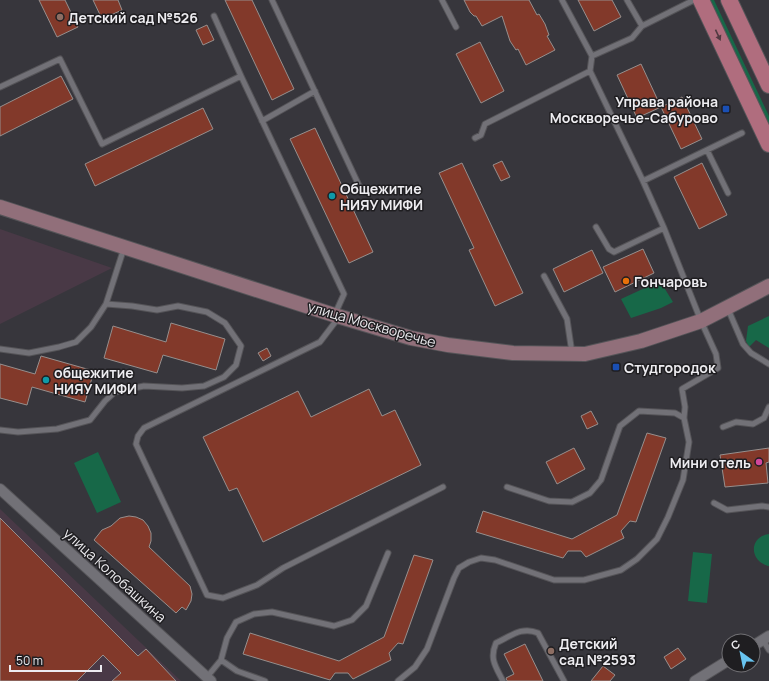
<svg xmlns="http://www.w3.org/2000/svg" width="769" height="681" font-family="Manrope,sans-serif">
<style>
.industrial{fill:#493946}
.green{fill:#176848}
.building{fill:#82392a;stroke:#968f8d}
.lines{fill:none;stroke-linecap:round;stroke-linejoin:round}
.service-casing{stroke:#555458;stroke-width:7}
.minor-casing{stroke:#555458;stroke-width:12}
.secondary-casing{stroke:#555458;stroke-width:16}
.primary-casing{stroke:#555458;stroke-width:18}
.service{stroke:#727177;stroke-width:5}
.minor{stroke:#727177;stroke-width:10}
.secondary{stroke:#916f7a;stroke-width:14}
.primary{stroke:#b06d7e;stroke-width:16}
.oneway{fill:#523a42}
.education-dot{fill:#8d6e63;stroke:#1f1e21;stroke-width:1.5}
.transit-dot{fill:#1a4fb4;stroke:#1f1e21;stroke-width:1.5}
.culture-dot{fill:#0f9aa8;stroke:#1f1e21;stroke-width:1.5}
.food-dot{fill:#e8710a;stroke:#1f1e21;stroke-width:1.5}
.hotel-dot{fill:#d1479c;stroke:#1f1e21;stroke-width:1.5}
.labels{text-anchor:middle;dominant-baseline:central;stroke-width:3;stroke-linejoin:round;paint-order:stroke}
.poi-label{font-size:14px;font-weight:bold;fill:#edecf0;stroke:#1f1e21;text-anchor:start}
.street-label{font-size:14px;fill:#edecf0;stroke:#1f1e21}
</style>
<rect width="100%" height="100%" fill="#37363c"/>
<!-- industrial -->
<path class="industrial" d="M0,229L112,268L0,324Z
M0,509L181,681H0Z"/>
<!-- green -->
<path class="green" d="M709,0H714L769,116V126Z
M660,281L673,302L661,308L631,318L621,299Z
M769,316V348L756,340L749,347L746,341L748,326Z
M98,452L121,502L97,513L74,463Z
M769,534V566H768C749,560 749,537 769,534Z
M693,552L712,554L707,603L688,601Z"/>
<!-- building -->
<path class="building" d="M39,0H65L78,27L57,37Z
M93,0H118L122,10L102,19Z
M225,0H252L294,89L272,100Z
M464,0H529L537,15L539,14L545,24L549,35L547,36L555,50L526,65L518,49L516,50L510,41L502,16L482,26L476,16H474L470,12Z
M578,0H612L621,17L594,31Z
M207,25L214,40L203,45L196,30Z
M480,42L504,91L481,103L456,54Z
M641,64L661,107L637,118L617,75Z
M61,76L73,99L0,136V107Z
M682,97L702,139L681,149L661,107Z
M203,108L213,129L95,186L85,164Z
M315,128L373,252L349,263L290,139Z
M502,161L510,177L501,181L493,165Z
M462,163L523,293L495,306L469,250L474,248L439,173Z
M702,163L727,215L699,229L674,177Z
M643,249L654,273L615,292L603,267Z
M592,250L603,273L564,292L553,269Z
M171,323L225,339L216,370L163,355L157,373L104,358L113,326L166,342Z
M267,348L271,356L263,361L258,353Z
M41,356L94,371L85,402L32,387L27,405L0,398V364L35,374Z
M369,389L382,416L395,410L421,465L263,542L237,488L229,491L203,437L298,391L311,417Z
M591,411L598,424L587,429L581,416Z
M647,433L666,438L636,522L630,521L621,531L624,538L586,557L581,551H568L563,558L476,532L483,511L572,539L617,515Z
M574,448L585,469L557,484L546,462Z
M769,448V462L766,463L768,483L725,487L720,455Z
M129,516L136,517L143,520L148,526L151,533V541L149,547L190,586L192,594L191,601L186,610L182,607L176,613L94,540L102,530L111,526L120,518Z
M0,518L138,656L146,649L176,681H112L121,673L103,655L77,681H0Z
M414,555L433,560L403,644L398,643L389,653L391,660L353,679L348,673H335L330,680L243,654L250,633L339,661L384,637Z
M525,644L543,681H507L506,678L514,674L504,654Z
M678,648L686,659L671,669L664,657Z
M603,666L615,675L610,681H591Z"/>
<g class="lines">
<!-- service casing -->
<g class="service-casing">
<path id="service" d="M272,0L362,192
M442,0L456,27
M562,0L592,56
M627,0L642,26
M214,16L241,76
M0,87L60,59L102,144L241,76L344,294L335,314
M262,121L315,91
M475,138L481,135L485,124L590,71
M707,150L728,193
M643,181L742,133
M596,227L609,249L614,252L664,228
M544,276L567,319L572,353
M106,304L124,248
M728,309L743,344L751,353L769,364
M339,317L320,342L144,428L138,436L136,444L207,595L223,598L257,585L283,568L443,487
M0,349L29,353L59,347L76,342L91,327L106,304L132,306L157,310L178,306L207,312L225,323L241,346L236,365L224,377L204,386L182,388L144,386L115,392L105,401L90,420L57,429L18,432L0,430
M723,427L736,422L753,424L764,418L769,407
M507,487L549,501L572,502L590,493L601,480L620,426L639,411L675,413L684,418
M714,503L727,510L762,506L769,507
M763,640L769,650
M221,660L227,638L236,622L254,614L272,612L334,626L352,620L366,606L388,553
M207,677L221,660L237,671L265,681
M398,681L415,667L427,649L454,578L459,568L469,562L481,558L495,560L554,580H584L621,570L637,559L657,539L668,517L683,480L689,442L684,418L685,407L682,389L718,368L716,354L701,321L664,228L643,181L590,71L592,56L632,38L642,26L694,0
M503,681C496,667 489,659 496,643C511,636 522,626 538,633L564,681"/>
</g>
<!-- minor casing -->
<g class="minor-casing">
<path id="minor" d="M0,489L211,681
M753,646L769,636
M695,681L729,660"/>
</g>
<!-- secondary casing -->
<g class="secondary-casing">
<path id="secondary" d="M0,207L334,315L411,338L448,345L513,353L585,354L641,341L701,321L769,286"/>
</g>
<!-- primary casing -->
<g class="primary-casing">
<path id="primary" d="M701,0L769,144
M729,0L769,85"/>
</g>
<!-- service -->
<use href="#service" class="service"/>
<!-- minor -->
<use href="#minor" class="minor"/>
<!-- secondary -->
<use href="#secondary" class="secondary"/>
<!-- primary -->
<use href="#primary" class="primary"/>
</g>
<!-- one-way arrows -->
<defs><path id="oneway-solid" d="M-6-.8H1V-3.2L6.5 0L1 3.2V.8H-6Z"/></defs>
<use class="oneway" href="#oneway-solid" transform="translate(718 35) rotate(65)"/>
<!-- markers -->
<g class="education-dot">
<circle cx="60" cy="17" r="4"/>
<circle cx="551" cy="651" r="4"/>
</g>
<g class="transit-dot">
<rect x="722" y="105" width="8" height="8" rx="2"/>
<rect x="612" y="363" width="8" height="8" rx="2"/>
</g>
<g class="culture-dot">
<circle cx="332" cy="196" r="4"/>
<circle cx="46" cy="380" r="4"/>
</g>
<circle class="food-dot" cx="626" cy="281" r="4"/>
<circle class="hotel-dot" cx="759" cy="462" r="4"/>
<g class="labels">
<!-- poi labels -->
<g class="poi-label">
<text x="68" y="17">Детский сад №526</text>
<text x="718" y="101" text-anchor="end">Управа района<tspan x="718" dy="16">Москворечье-Сабурово</tspan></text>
<text x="340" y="188">Общежитие<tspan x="340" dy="16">НИЯУ МИФИ</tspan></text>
<text x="634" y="281">Гончаровъ</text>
<text x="624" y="367">Студгородок</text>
<text x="54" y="372">общежитие<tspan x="54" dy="16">НИЯУ МИФИ</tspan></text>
<text x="751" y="462" text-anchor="end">Мини отель</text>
<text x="559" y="643">Детский<tspan x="559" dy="16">сад №2593</tspan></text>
</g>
<!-- street labels -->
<g class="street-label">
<text transform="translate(372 324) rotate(16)">улица Москворечье</text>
<text transform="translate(115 575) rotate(42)">улица Колобашкина</text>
</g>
</g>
<!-- north arrow -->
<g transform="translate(741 653) rotate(327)"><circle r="19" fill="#1f1e21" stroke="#717074"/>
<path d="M0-3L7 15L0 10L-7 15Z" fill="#68c4f0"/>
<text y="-6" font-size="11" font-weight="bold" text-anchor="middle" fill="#edecf0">С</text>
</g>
<!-- scale -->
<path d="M10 665v6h91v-6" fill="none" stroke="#edecf0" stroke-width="2"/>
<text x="16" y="665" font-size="12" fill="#edecf0" stroke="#1f1e21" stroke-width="3" paint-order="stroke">50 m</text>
</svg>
